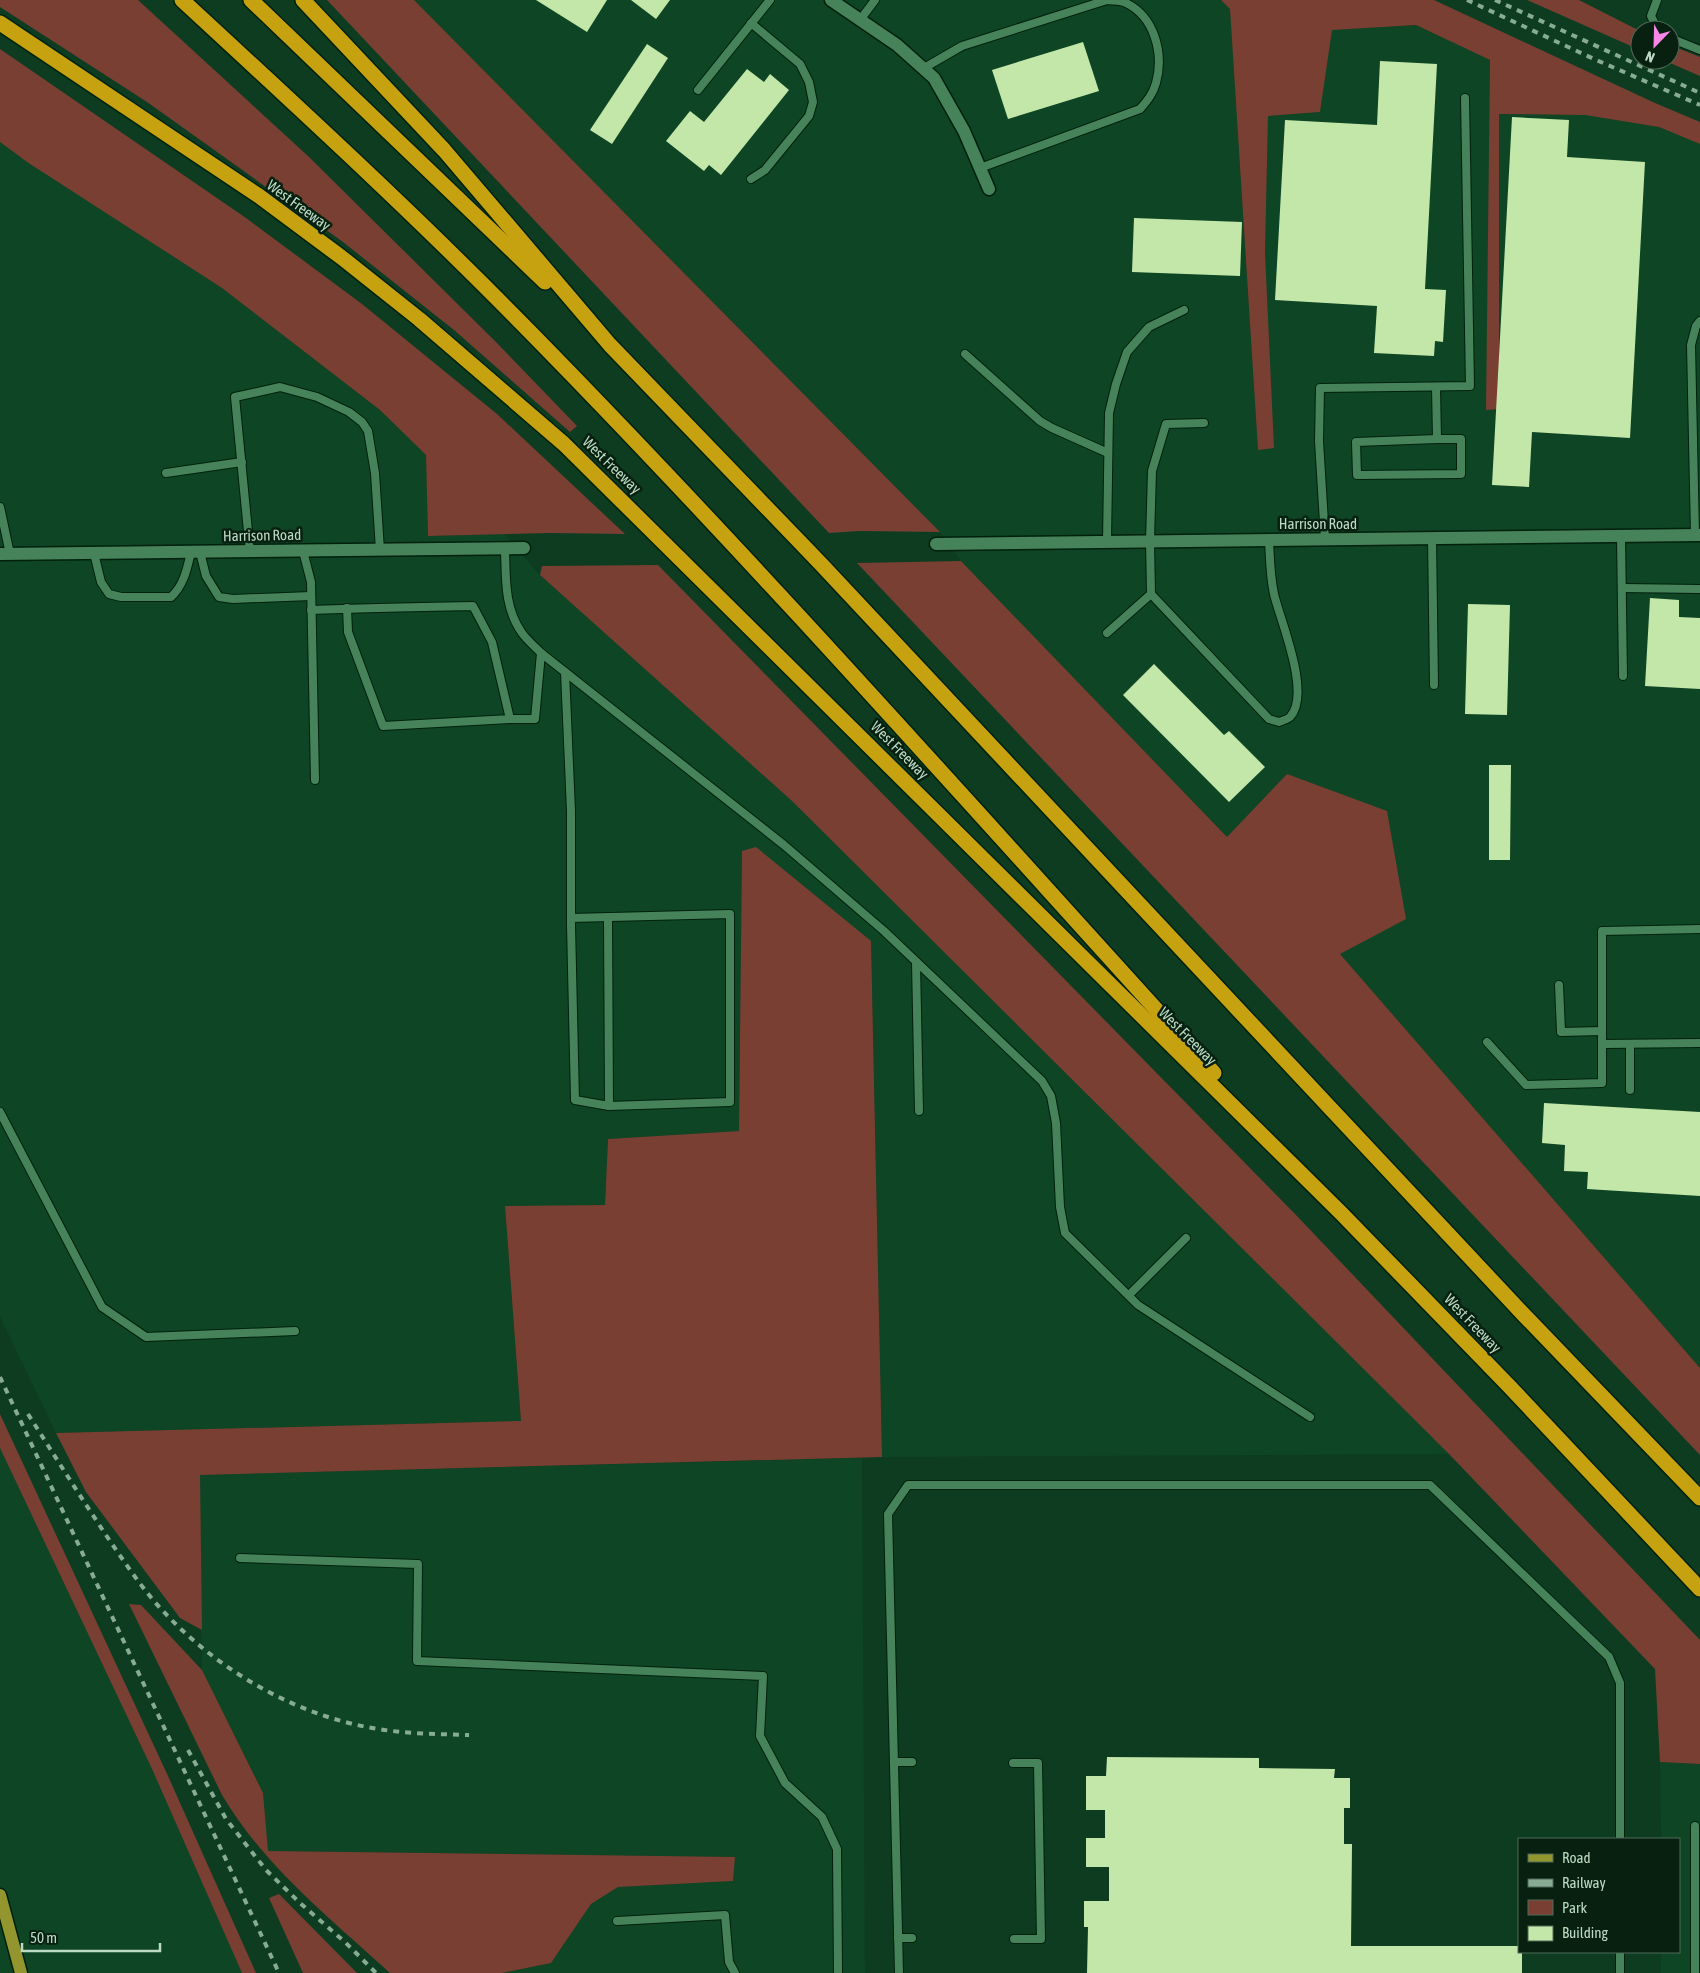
<svg xmlns="http://www.w3.org/2000/svg" width="1700" height="1973" font-family="'Asap Condensed',sans-serif">
<rect width="100%" height="100%" fill="#0d3c20"/>
<!-- built -->
<g fill="#0e4524">
<path d="M414,0H1221L1230,9L1258,450L1265,253L1268,116L1320,112L1331,30L1416,25L1490,60L1487,410L1499,409V114L1585,115L1659,127L1700,144V1368L1340,954L1287,774L1227,837L961,561L940,532Z"/>
<path d="M0,142L27,162L222,288L380,410L426,455L428,536L504,534L540,575L792,801L1449,1454L882,1457L871,941L742,852L739,1131L608,1139L605,1205L505,1207L521,1421L56,1433L0,1317Z"/>
<path d="M0,1448L152,1769L242,1973H0Z"/>
<path d="M862,1458L865,1973H502L551,1963L591,1904L618,1887L733,1881L735,1857L267,1851L263,1792L202,1670L199,1475Z"/>
<path d="M1660,1762L1700,1764V1973H1661V1952H1679V1839H1661Z"/>
</g>
<!-- green -->
<g fill="#793f33">
<path d="M0,0H138L308,156L497,343L577,426L570,432L454,330L343,242L147,102L0,7Z"/>
<path d="M327,0H414L940,532L859,531L829,533Z"/>
<path d="M1221,0H1434L1655,103L1700,122V144L1659,127L1585,115L1499,114V409L1486,410L1490,60L1416,25L1332,30L1320,112L1268,116L1265,253L1274,448L1258,450L1230,9Z"/>
<path d="M1527,0H1579L1640,31V50Z"/>
<path d="M1670,45L1700,57V76L1663,60H1670Z"/>
<path d="M0,49L246,218L362,304L497,414L625,534L550,533L428,536L426,455L380,410L222,288L27,162L0,142Z"/>
<path d="M961,561L1227,837L1287,774L1387,811L1406,919L1340,954L1700,1368V1455L857,563Z"/>
<path d="M658,565L1296,1215L1700,1640V1764L1660,1762L1655,1669L1449,1454L792,801L540,575L542,566Z"/>
<path d="M756,847L871,941L882,1457L200,1475L202,1630L180,1618L86,1492L56,1433L521,1421L505,1206L605,1205L608,1139L739,1131L742,851Z"/>
<path d="M0,1414L168,1776L256,1973H242L152,1769L0,1448Z"/>
<path d="M129,1604L141,1605L202,1670L263,1793L268,1851L735,1857L733,1881L618,1887L591,1904L551,1963L502,1973H390C330,1918 264,1866 222,1795Z"/>
<path d="M279,1894L357,1973H303L269,1898Z"/>
</g>
<!-- building -->
<g fill="#c3e7a9">
<path d="M536,0H607L587,32Z"/>
<path d="M631,0H670L656,19Z"/>
<path d="M1083,42L1099,91L1008,119L992,70Z"/>
<path d="M647,44L668,58L612,144L590,130Z"/>
<path d="M1380,61L1437,64L1425,289L1446,290L1443,342L1435,341L1434,356L1374,353L1377,306L1275,300L1285,120L1377,125Z"/>
<path d="M747,69L764,82L770,74L789,90L721,175L709,165L704,171L666,141L690,111L704,122Z"/>
<path d="M1512,117L1569,120L1567,157L1645,162L1630,438L1532,432L1529,487L1492,485Z"/>
<path d="M1134,218L1242,222L1240,276L1132,272Z"/>
<path d="M1650,598L1679,600V617L1700,618V689L1645,686Z"/>
<path d="M1468,604L1510,605L1507,715L1465,714Z"/>
<path d="M1154,664L1224,735L1229,731L1265,767L1229,802L1123,695Z"/>
<path d="M1489,765H1511L1510,860H1489Z"/>
<path d="M1544,1103L1700,1112V1196L1587,1189L1588,1172L1564,1171L1565,1145L1542,1143Z"/>
<path d="M1107,1757L1259,1758V1768L1335,1769L1334,1778H1350V1808H1344V1844H1352L1351,1946H1519V1952H1522V1973H1087L1088,1927H1084V1901H1109V1867H1086V1838H1105V1810H1086V1776H1106Z"/>
</g>
<g fill="none" stroke-linecap="round" stroke-linejoin="round">
<defs>
<g id="lane">
<path d="M1657,0L1651,16L1658,30"/>
<path d="M860,20L875,0"/>
<path d="M751,23L800,64L809,82L813,102L809,116L765,170L751,179"/>
<path d="M1670,38L1700,50"/>
<path d="M924,68L962,46L1107,0C1113,1 1121,0 1126,3C1155,17 1164,54 1156,83C1153,94 1147,101 1140,109L980,168"/>
<path d="M698,90L770,0"/>
<path d="M965,354L1040,421L1052,428L1108,453"/>
<path d="M1436,387L1437,439L1356,442L1357,475L1461,474V439H1437"/>
<path d="M1204,423L1166,424L1152,471L1150,541L1151,594L1269,719L1279,722C1282,721 1288,719 1290,717C1312,694 1280,620 1274,594C1270,576 1270,558 1269,540"/>
<path d="M166,473L242,462"/>
<path d="M0,507L10,554"/>
<path d="M1695,535L1691,345L1696,326L1700,321"/>
<path d="M1621,536L1623,676"/>
<path d="M1432,538L1434,685"/>
<path d="M1325,539L1319,441L1320,388L1470,386L1465,98"/>
<path d="M1107,541L1109,413L1116,384L1127,352L1149,327L1184,310"/>
<path d="M505,549C506,578 504,608 522,633C527,640 535,647 541,653L784,845L884,931L1042,1081L1051,1096L1056,1123L1060,1207L1065,1233L1138,1305L1310,1417"/>
<path d="M303,551L311,582L315,780"/>
<path d="M200,552L206,576L219,597L233,599L311,596"/>
<path d="M250,552L235,397L280,387L317,397L349,412L362,422L368,431L375,473L380,550"/>
<path d="M94,553L101,582L109,594L121,597H171C184,585 187,569 191,552"/>
<path d="M1622,588L1700,589"/>
<path d="M311,610C365,608 419,607 473,606L492,642L510,719L383,726L348,632L347,608"/>
<path d="M1107,633L1151,594"/>
<path d="M565,672L571,811V925L575,1100L609,1106L730,1102V914L571,918"/>
<path d="M510,719H535L541,653"/>
<path d="M608,917L609,1106"/>
<path d="M916,962L919,1111"/>
<path d="M1559,985L1561,1032L1602,1031"/>
<path d="M1487,1042L1526,1085L1602,1083V1044L1700,1043"/>
<path d="M1602,1044V931L1700,929"/>
<path d="M1630,1044V1090"/>
<path d="M0,1112L102,1307L146,1337L295,1331"/>
<path d="M1129,1295L1186,1238"/>
<path d="M240,1558L418,1564L417,1661L763,1676L760,1736L785,1783L822,1817L837,1849L838,1973"/>
<path d="M894,1762H912"/>
<path d="M1013,1763H1038L1041,1939H1014"/>
<path d="M617,1921L725,1915L729,1962L735,1973"/>
<path d="M898,1938H912"/>
<path d="M1620,1952V1973"/>
<path d="M899,1973L888,1514L908,1485H1430L1609,1657L1620,1683V1839"/>
<path d="M1695,1973V1826"/>
</g>
<g id="street">
<path d="M831,0L897,45L934,78L964,131L989,189"/>
<path d="M936,544L1700,535"/>
<path d="M0,554L524,548"/>
</g>
<path id="primary" d="M0,1895L21,1973"/>
<g id="highway">
<path d="M182,0C301,110 421,220 534,336C768,575 989,826 1214,1073"/>
<path d="M251,0L545,282"/>
<path d="M303,0L444,150L610,345L820,563L1524,1315L1700,1498"/>
<path d="M0,23L259,196L341,257L419,319L564,444L1341,1213L1509,1386L1700,1589"/>
</g>
</defs>
<!-- lane casing -->
<use href="#lane" stroke="#01210d" stroke-width="10"/>
<!-- street casing -->
<use href="#street" stroke="#01210d" stroke-width="15"/>
<!-- primary casing -->
<use href="#primary" stroke="#01210d" stroke-width="15"/>
<!-- highway casing -->
<use href="#highway" stroke="#01210d" stroke-width="18"/>
<!-- lane -->
<use href="#lane" stroke="#47835a" stroke-width="8"/>
<!-- street -->
<use href="#street" stroke="#47835a" stroke-width="12"/>
<!-- primary -->
<use href="#primary" stroke="#93962e" stroke-width="12"/>
<!-- highway -->
<use href="#highway" stroke="#c6a210" stroke-width="15"/>
<!-- rail -->
<g stroke="#88ab93" stroke-width="4" stroke-dasharray="6 6" stroke-linecap="butt">
<path d="M1467,0L1594,59L1700,105"/>
<path d="M1495,0L1700,93"/>
<path d="M0,1377L279,1973"/>
<path d="M28,1414C56,1458 83,1501 112,1544C128,1567 144,1591 163,1611C219,1671 296,1716 378,1729C408,1734 438,1734 469,1735"/>
<path d="M188,1750L226,1819L266,1870L300,1903L346,1943L376,1973"/>
</g>
</g>
<g text-anchor="middle" dominant-baseline="central" stroke-width="5" stroke-linejoin="round" paint-order="stroke">
<!-- street labels -->
<g font-size="15" fill="#bddbc4" stroke="#072010">
<text transform="translate(299 205) rotate(36)">West Freeway</text>
<text transform="translate(612 465) rotate(44)">West Freeway</text>
<text x="1318" y="523">Harrison Road</text>
<text transform="translate(262 535) rotate(-1)">Harrison Road</text>
<text transform="translate(900 750) rotate(45)">West Freeway</text>
<text transform="translate(1188 1036) rotate(45)">West Freeway</text>
<text transform="translate(1473 1323) rotate(46)">West Freeway</text>
</g>
</g>
<!-- legend -->
<rect x="1518" y="1838" width="162" height="115" fill="#072010" stroke="#506b58"/>
<rect x="1528" y="1854" width="25" height="8" fill="#93962e" stroke="#506b58"/>
<text x="1562" y="1863" font-size="15" fill="#bddbc4">Road</text>
<rect x="1528" y="1879" width="25" height="8" fill="#88ab93" stroke="#506b58"/>
<text x="1562" y="1888" font-size="15" fill="#bddbc4">Railway</text>
<rect x="1528" y="1900" width="25" height="15" fill="#793f33" stroke="#506b58"/>
<text x="1562" y="1913" font-size="15" fill="#bddbc4">Park</text>
<rect x="1528" y="1926" width="25" height="15" fill="#c3e7a9" stroke="#506b58"/>
<text x="1562" y="1938" font-size="15" fill="#bddbc4">Building</text>
<!-- north arrow -->
<g transform="translate(1655 45) rotate(203)"><circle r="24" fill="#072010" stroke="#506b58"/>
<path d="M0-4L9 19L0 12L-9 19Z" fill="#f987e9"/>
<text y="-8" font-size="14" font-weight="bold" text-anchor="middle" fill="#bddbc4">N</text>
</g>
<!-- scale -->
<path d="M22 1943v8h138v-8" fill="none" stroke="#bddbc4" stroke-width="2.5"/>
<text x="30" y="1943" font-size="15" fill="#bddbc4" stroke="#072010" stroke-width="4" paint-order="stroke">50 m</text>
</svg>
